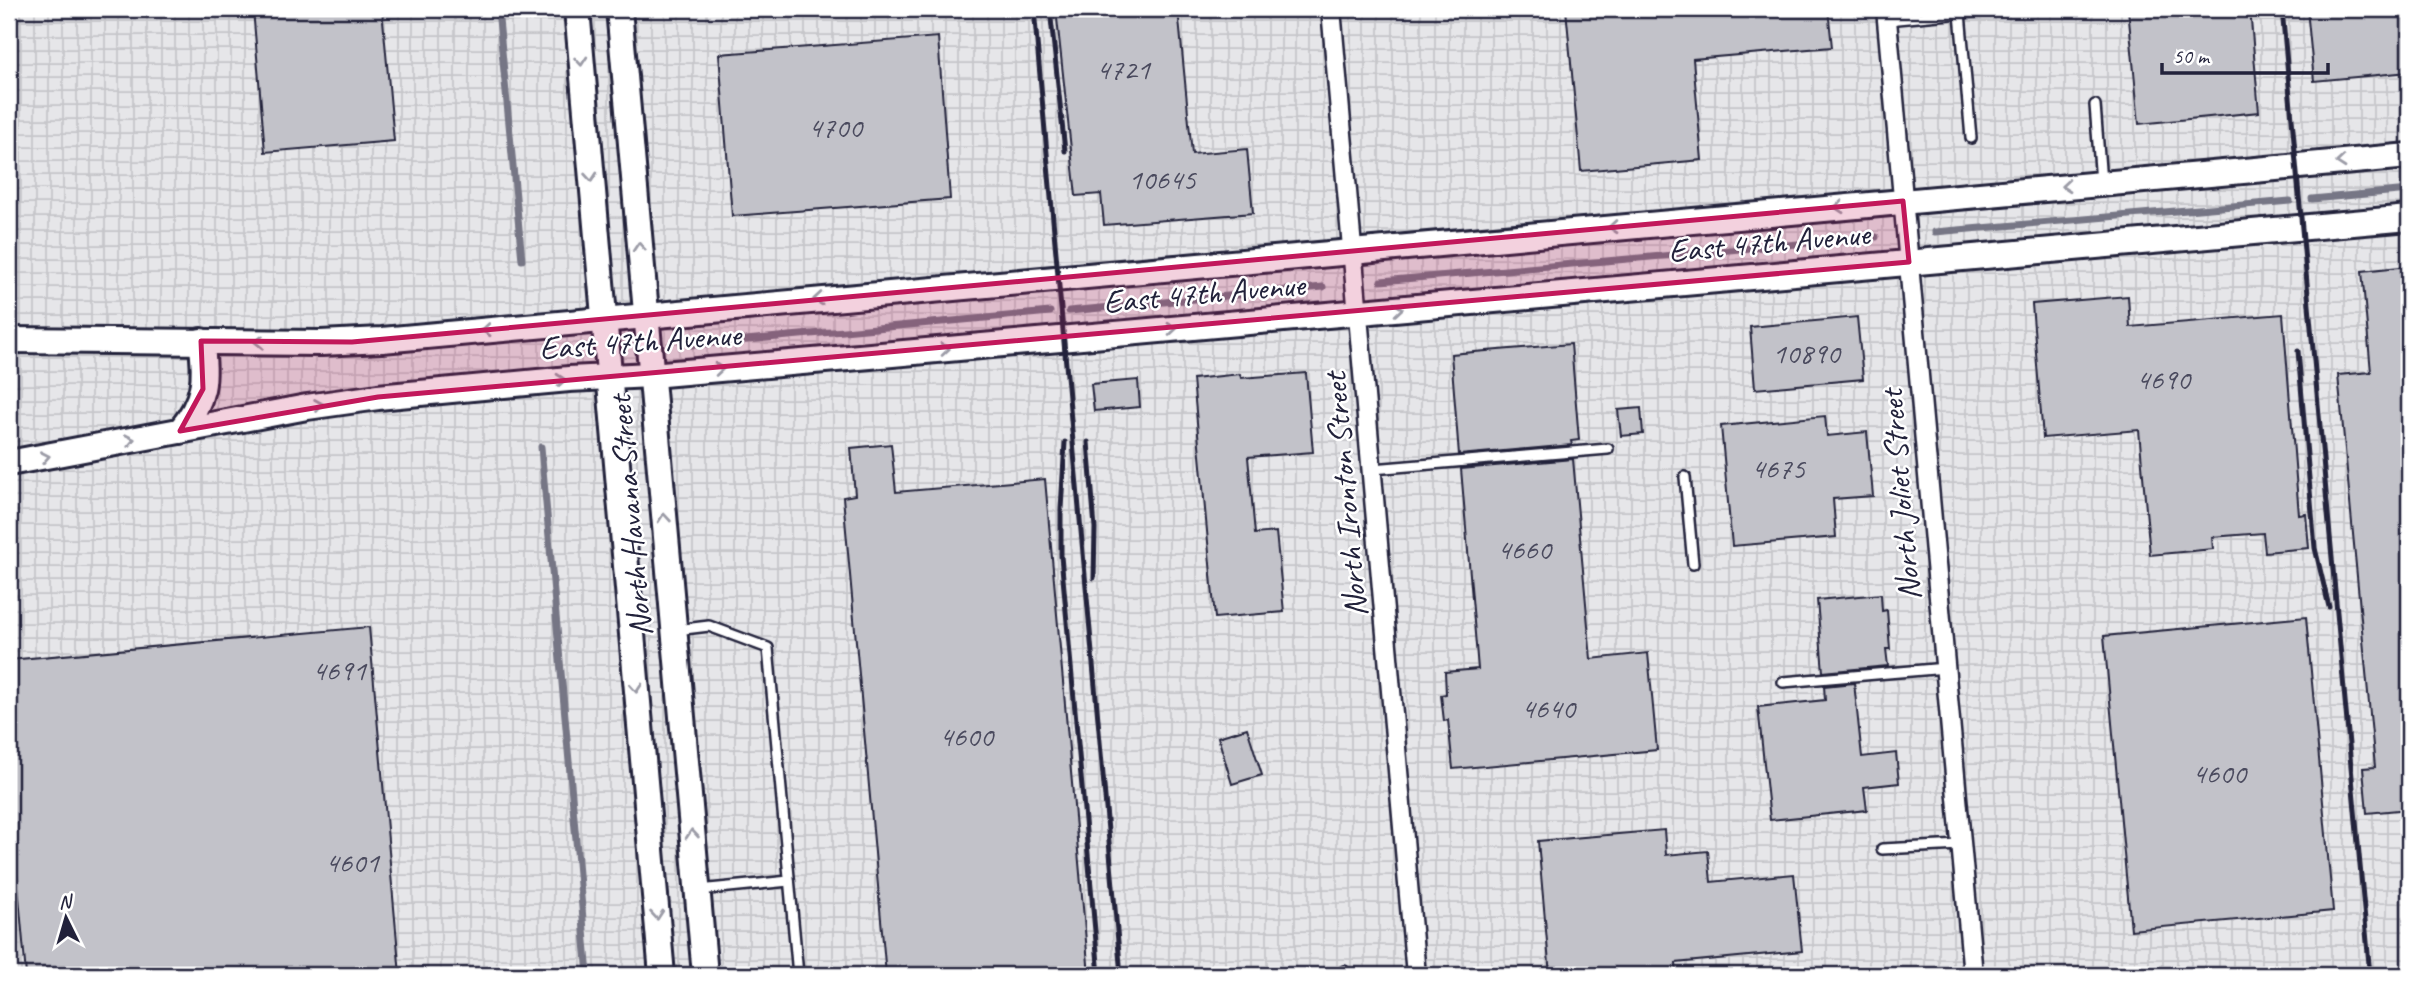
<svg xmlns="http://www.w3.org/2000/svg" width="2418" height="984" font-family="Caveat,sans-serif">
<defs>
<pattern id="industrial-grid" width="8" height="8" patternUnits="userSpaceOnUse" patternTransform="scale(1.75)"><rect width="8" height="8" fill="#e6e6e9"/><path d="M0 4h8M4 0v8" fill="none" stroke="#c5c5c9"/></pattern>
</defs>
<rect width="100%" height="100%" fill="#f6f6f7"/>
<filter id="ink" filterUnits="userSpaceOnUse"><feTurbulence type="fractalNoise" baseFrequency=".0143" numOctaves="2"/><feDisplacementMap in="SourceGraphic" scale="14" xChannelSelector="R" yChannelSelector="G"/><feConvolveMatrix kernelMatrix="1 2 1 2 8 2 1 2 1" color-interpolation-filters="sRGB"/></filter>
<g filter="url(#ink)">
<!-- industrial -->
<rect fill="url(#industrial-grid)" x="9" y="9" width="2400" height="966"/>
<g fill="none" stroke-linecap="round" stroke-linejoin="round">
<!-- stream -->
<g stroke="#767685" stroke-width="7">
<path d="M498,9L522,260"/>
<path d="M2312,199L2409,190"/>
<path d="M1935,232L2290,201"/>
<path d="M1381,281L1876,237"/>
<path d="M1069,311L1323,287"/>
<path d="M692,345L1050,312"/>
<path d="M541,447L588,975"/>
</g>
</g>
<!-- building -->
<g fill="#c2c2c9" stroke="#22223b" stroke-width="2">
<path d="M253,9H382L394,141L265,152Z"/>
<path d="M1056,9H1178L1192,154L1247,149L1253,213L1104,225L1101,194L1076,196Z"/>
<path d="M1566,9H1828L1832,47L1693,59L1702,160L1581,171Z"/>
<path d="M2128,9H2250L2259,112L2139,124Z"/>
<path d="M2307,9H2407L2409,72L2314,81Z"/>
<path d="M938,37L950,199L732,216L719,54Z"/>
<path d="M2409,266V809L2367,813L2363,768L2375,767L2338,375L2371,372L2362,271Z"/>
<path d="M2128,296L2130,327L2283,314L2299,515L2306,514L2309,548L2265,552L2263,533L2212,537L2213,549L2150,555L2139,430L2043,438L2032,304Z"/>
<path d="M1857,317L1863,379L1755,389L1750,327Z"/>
<path d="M1571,344L1579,440L1571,441L1572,445L1459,455L1451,354Z"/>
<path d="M1306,373L1313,452L1248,457L1255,534L1276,532L1284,612L1215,618L1193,379L1240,374L1241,378Z"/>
<path d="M1138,380L1140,407L1094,411L1091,384Z"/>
<path d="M1641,408L1643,434L1621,436L1618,410Z"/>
<path d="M1825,416L1827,436L1867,432L1873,496L1833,499L1836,537L1732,546L1721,426Z"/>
<path d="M891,444L896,492L1045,479L1089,975H886L843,497L855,495L851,448Z"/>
<path d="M1573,459L1591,659L1648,653L1657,750L1453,769L1448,720L1444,721L1441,695L1446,694L1445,672L1478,669L1461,469Z"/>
<path d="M1881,594L1882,611L1887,610L1890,649H1886L1888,666L1823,672L1817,600Z"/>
<path d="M2306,617L2333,911L2131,930L2104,636Z"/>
<path d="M369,627L400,975H26L9,786V660Z"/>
<path d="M1854,683L1862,757L1896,753L1899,783L1864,787L1867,810L1770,820L1758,707L1825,700L1824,686Z"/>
<path d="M1247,728L1262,775L1232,784L1218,737Z"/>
<path d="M1664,830L1666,855L1708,851L1711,882L1794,874L1802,951L1676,963L1677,975H1550L1538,841Z"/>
</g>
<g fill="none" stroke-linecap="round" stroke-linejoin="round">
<defs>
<g id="service">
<path d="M1960,13L2006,9"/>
<path d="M1887,20L1960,13L1971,138"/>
<path d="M2095,105L2101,182"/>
<path d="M1373,469L1608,449"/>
<path d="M1685,477L1693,564"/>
<path d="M676,630L709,626L768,648L798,975"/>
<path d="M1783,682L1946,668"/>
<path d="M1882,849L1961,845"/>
<path d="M699,890L789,881"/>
<path d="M1344,971L1345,975"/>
</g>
<g id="minor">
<path d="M1331,9L1416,975"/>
<path d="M1886,9L1973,975"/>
</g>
<g id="secondary">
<path d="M577,9L662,975"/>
<path d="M619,9L705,975"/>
<path d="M9,340L321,343L382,340L2409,156"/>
<path d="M180,431C205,401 207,378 201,341"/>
<path d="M9,463L307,407L378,397L569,379L651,375L848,358L2409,218"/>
</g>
</defs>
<!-- service casing -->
<use href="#service" stroke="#22223b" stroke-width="14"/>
<!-- minor casing -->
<use href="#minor" stroke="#22223b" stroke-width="23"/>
<!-- secondary casing -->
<use href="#secondary" stroke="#22223b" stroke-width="30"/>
<!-- service -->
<use href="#service" stroke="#fff" stroke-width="9"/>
<!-- minor -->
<use href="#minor" stroke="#fff" stroke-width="18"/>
<!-- secondary -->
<use href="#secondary" stroke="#fff" stroke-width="24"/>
<!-- rail -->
<g stroke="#22223b" stroke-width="5">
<path d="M1034,9L1121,975"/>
<path d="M1050,9L1065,151"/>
<path d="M2282,9L2370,975"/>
<path d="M2298,351L2315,548L2329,607"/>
<path d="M1065,442L1061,509V556L1099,975"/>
<path d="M1088,442L1095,528L1094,578"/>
</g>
</g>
<!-- one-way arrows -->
<defs><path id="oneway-chevron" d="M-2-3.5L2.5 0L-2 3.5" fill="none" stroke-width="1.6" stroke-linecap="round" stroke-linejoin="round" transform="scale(1.75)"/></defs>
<g stroke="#9c9ca7">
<use href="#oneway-chevron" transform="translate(581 61) rotate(85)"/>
<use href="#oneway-chevron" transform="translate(2341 162) rotate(175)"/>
<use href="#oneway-chevron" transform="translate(591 177) rotate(85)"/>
<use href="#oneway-chevron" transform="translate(2066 186) rotate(175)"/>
<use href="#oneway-chevron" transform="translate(1839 207) rotate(175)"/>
<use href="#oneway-chevron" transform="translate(1613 227) rotate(175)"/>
<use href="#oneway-chevron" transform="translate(639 247) rotate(-95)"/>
<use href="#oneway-chevron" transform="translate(818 299) rotate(175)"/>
<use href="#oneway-chevron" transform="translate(1398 309) rotate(-5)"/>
<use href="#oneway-chevron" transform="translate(1172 329) rotate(-5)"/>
<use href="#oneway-chevron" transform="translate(486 330) rotate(175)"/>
<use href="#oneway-chevron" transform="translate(259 342) rotate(-179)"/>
<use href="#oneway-chevron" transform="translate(945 349) rotate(-5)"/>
<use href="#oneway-chevron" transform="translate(719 369) rotate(-5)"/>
<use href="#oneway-chevron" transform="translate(561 380) rotate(-5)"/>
<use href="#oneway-chevron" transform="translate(319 405) rotate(-9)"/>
<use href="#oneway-chevron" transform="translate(130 440) rotate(-11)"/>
<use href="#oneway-chevron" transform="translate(45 457) rotate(-11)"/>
<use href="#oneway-chevron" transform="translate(664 518) rotate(-95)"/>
<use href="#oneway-chevron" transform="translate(636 688) rotate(85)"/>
<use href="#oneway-chevron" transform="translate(692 834) rotate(-95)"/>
<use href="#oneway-chevron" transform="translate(657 915) rotate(85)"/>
</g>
</g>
<!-- marked area -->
<path fill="#c2185b" fill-opacity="0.2" stroke="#c2185b" stroke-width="5" stroke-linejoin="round" d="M1903,201L1909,262L378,397L180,431L203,389L201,341L352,342Z"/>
<g text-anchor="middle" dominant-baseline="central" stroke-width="5" stroke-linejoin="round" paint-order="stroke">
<!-- number labels -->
<g font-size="30" fill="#4a4a5e">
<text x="1123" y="69">4721</text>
<text x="835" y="127">4700</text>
<text x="1162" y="179">10645</text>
<text x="1806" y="353">10890</text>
<text x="2163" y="379">4690</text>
<text x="1778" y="468">4675</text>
<text x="1524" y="549">4660</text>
<text x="339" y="670">4691</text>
<text x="1548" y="708">4640</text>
<text x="966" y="736">4600</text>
<text x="2219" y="773">4600</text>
<text x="352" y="862">4601</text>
</g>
<!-- street labels -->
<g font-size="33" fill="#22223b" stroke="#fff">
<text transform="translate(1769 242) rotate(-5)">East 47th Avenue</text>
<text transform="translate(1204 293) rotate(-5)">East 47th Avenue</text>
<text transform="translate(640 341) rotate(-4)">East 47th Avenue</text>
<text transform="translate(1345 495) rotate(-95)">North Ironton Street</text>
<text transform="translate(1900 495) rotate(-95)">North Joliet Street</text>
<text transform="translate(630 516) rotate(-95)">North Havana Street</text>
</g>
</g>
<!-- margin -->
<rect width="2418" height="984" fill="none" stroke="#fff" stroke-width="35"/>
<rect x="18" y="18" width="2383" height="949" fill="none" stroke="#22223b" stroke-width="2.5" filter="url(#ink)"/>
<!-- north arrow -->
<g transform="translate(66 918) rotate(355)" stroke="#ffffff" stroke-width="5" paint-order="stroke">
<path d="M0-5L12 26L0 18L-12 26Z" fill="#22223b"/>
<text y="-10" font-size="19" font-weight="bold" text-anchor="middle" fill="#22223b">N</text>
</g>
<!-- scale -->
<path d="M2162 63v10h166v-10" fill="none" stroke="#22223b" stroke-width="3.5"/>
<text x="2173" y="63" font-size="21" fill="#22223b" stroke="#ffffff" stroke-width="5" paint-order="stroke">50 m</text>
</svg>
